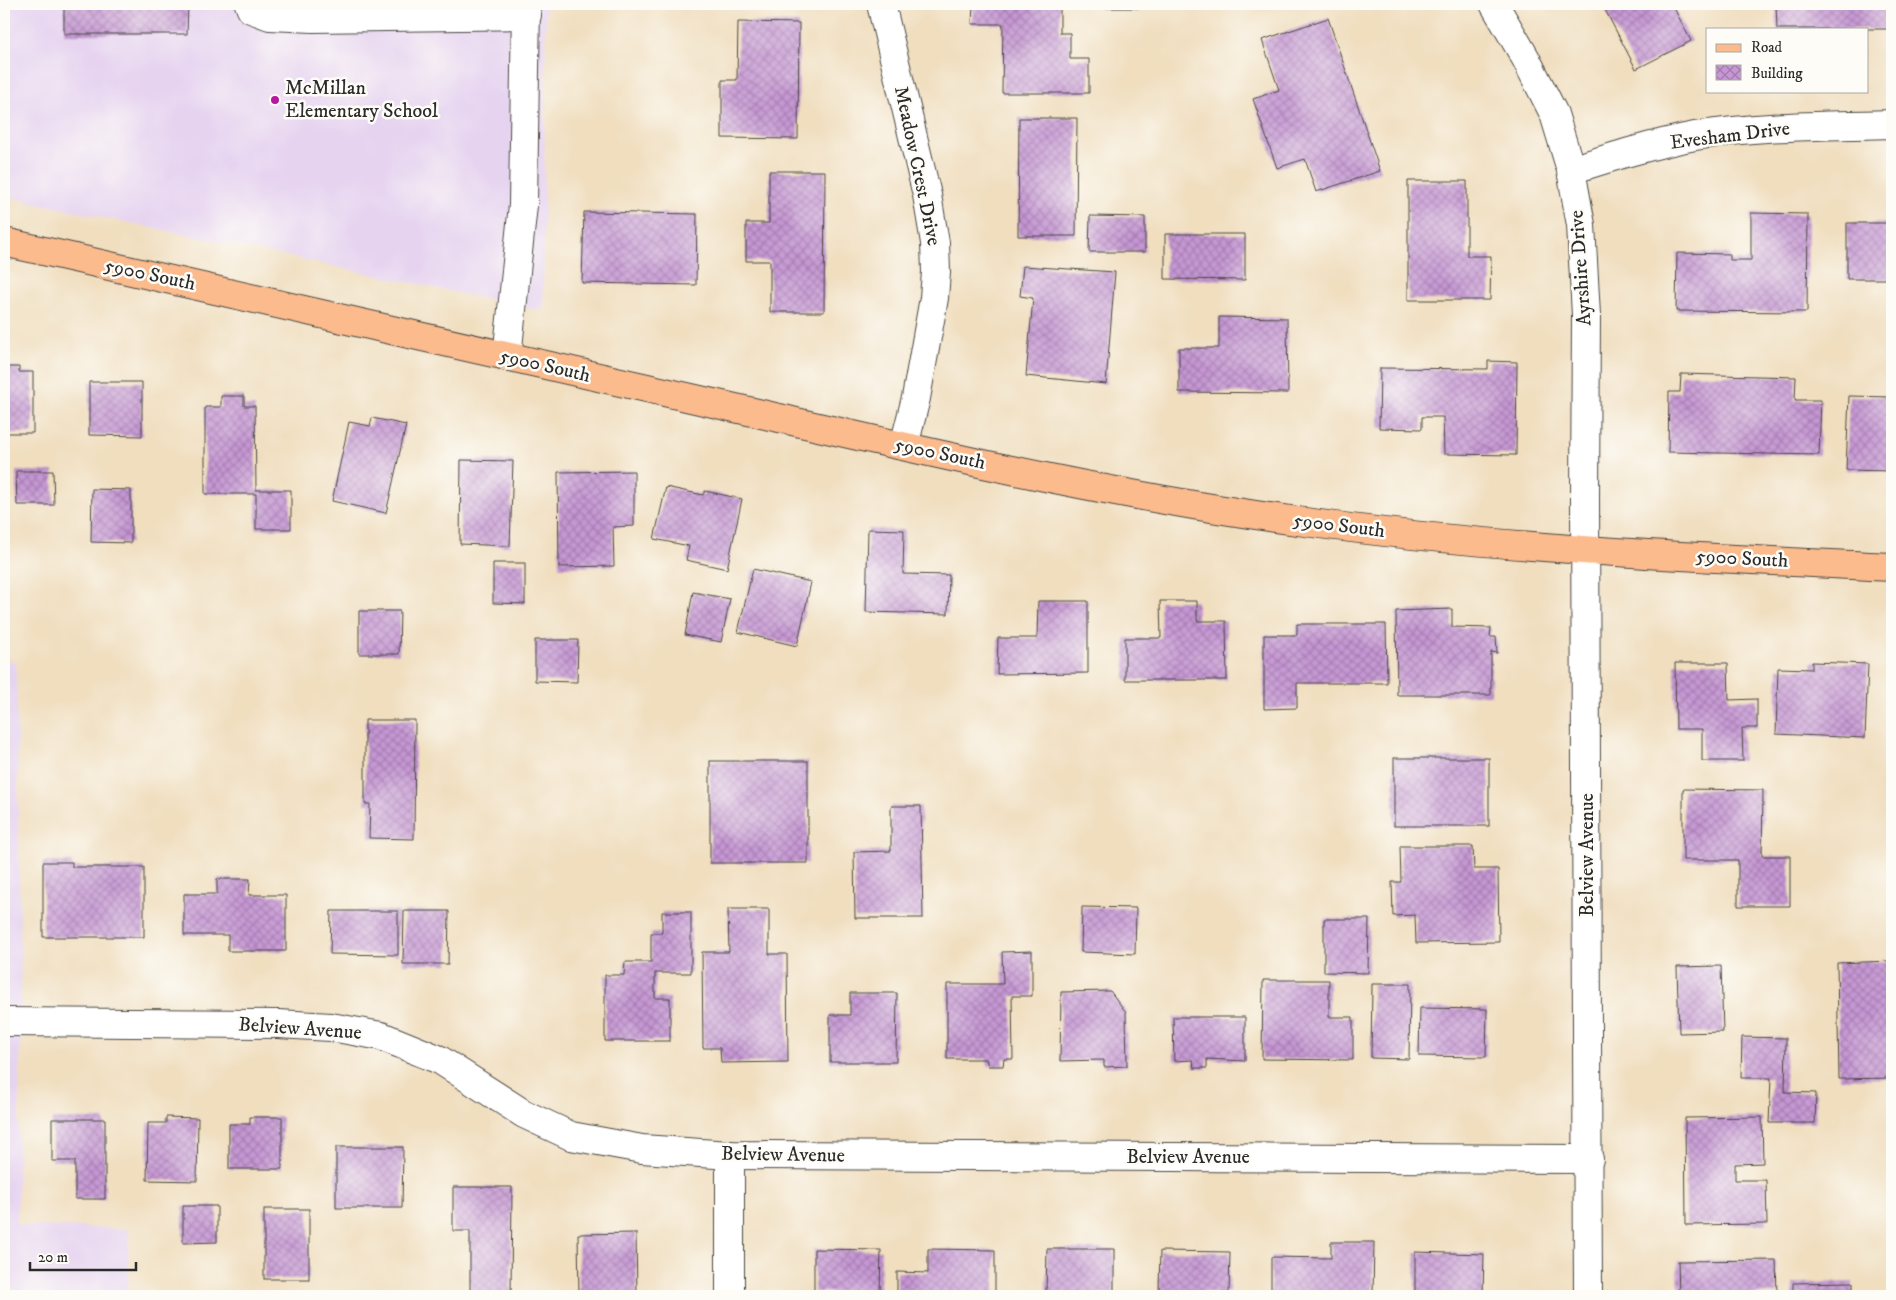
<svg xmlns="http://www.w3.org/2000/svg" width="1896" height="1300" font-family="'IM FELL DW Pica',serif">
<defs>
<pattern id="building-cross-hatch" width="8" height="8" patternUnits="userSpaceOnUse" patternTransform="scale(1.25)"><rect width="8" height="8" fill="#c697d4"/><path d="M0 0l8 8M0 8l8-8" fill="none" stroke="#a17bac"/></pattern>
</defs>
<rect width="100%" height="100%" fill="#fdfcf7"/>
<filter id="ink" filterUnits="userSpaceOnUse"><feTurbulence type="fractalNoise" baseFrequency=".02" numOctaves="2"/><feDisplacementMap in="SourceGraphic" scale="10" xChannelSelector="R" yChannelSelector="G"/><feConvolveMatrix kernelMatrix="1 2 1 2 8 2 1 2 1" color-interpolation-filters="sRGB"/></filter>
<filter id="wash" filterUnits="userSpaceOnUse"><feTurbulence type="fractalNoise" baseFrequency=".0096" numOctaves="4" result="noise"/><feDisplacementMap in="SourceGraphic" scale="20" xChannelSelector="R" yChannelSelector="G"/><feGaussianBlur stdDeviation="1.12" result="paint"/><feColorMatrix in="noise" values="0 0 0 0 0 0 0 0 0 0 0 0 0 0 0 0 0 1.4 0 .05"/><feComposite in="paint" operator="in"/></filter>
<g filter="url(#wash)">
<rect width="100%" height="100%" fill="#f0debf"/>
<!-- built -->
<g fill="#e6d3f0">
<path d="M4,4H546L543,311L4,196Z"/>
<path d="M4,661H16L21,995L17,1225L129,1229L128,1296H4Z"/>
</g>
<g id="blocks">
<!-- building -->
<g fill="url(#building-cross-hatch)">
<path d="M64,4H188L187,34H64Z"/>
<path d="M973,4H1060V33H1070V59H1089V93H1002L1003,24H972Z"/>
<rect x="1096" y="4" width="56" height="4"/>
<path d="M1602,4H1672L1691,41L1636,69Z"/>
<path d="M1776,4H1892V29H1777Z"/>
<path d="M1328,18L1380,171L1316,192L1305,159L1277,168L1253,99L1279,90L1262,40Z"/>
<path d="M738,22L799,23L798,139L722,138V80H737Z"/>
<path d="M1019,118H1077L1076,236H1018Z"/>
<path d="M769,171H825L824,312H770V261H746V223H769Z"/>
<path d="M1408,181H1467V256H1491L1490,300H1408Z"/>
<path d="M584,212L697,214L696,285L582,283Z"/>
<path d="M1751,213L1808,214L1807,312L1676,311L1677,253L1730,254V260H1751Z"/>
<path d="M1090,216L1145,217V252H1089Z"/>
<path d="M1847,223H1892V303H1889V279H1847Z"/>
<path d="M1165,234H1245V280L1165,279Z"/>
<path d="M1023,266L1115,272L1106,384L1026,376L1033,298L1020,296Z"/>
<path d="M1219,317L1287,318L1288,393L1179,392V348H1219Z"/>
<path d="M1488,361L1517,362L1516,455L1444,454L1443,417H1422V429L1379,428L1380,368L1488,369Z"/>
<path d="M5,367H19V372H33V433H4Z"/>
<path d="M1681,374L1796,377L1795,400H1821L1819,455L1668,452L1669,392H1680Z"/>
<path d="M89,382H142V436L89,435Z"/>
<path d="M221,396H244V406H255L256,490H291V529H256V494H205V407H221Z"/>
<path d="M1849,396L1892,397V471L1846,470Z"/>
<path d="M372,418L406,425L386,513L332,501L349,422L370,426Z"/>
<path d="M461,460L513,461L510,546L460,544Z"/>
<path d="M16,471H53L54,505H17Z"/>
<path d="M634,471V526L613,527L614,566L559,567L558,472Z"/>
<path d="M666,487L703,495L705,491L742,499L727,569L686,560L689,546L654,539Z"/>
<path d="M92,489L131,490V543L91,542Z"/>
<path d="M868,529L904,530L903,574L949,575L948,614L866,612Z"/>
<path d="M493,563H525V604L493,603Z"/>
<path d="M753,569L811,582L797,646L738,632Z"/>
<path d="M693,592L730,599L721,642L685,635Z"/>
<path d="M1038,601H1088V673L997,674L998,638H1037Z"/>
<path d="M1160,601H1197V621H1226L1227,680H1125V638H1161Z"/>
<path d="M1452,609V627L1491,628L1490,637H1496L1497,653L1491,652V695H1397L1396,611Z"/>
<path d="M359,611H400L399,654H359Z"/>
<path d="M1297,624H1386L1387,683H1297V708L1264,709V635H1297Z"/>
<path d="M535,640H578L577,682L535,681Z"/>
<path d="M1812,662L1868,664L1865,738L1776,734L1778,668L1812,669Z"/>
<path d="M1675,663H1728L1729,700L1757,699V728H1742L1743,761H1702V729H1676Z"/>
<path d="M365,720H415L414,839L369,838L370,804H365Z"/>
<rect x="1394" y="758" width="95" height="68"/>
<rect x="710" y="761" width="98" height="102"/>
<path d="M1683,789L1763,790L1762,856H1790V906H1738V860H1683Z"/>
<path d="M891,806H921L923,918H855L854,852L891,851Z"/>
<path d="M1400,846H1473L1474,869H1498L1499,942L1416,943L1415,915L1393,916L1392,882H1401Z"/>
<path d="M43,862H72V867H144V937H43Z"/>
<path d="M217,879H250L249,895H286V951H228V935H184V894H217Z"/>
<path d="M1082,907L1136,908L1135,954L1081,952Z"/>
<path d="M728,909H769V954H787L788,1062L721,1063L720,1048H703L702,952H729Z"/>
<path d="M331,911H398V955L330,954Z"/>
<path d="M404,911H449L448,964H403Z"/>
<path d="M662,912H691V973H655V998H670V1041H605V975H624L625,962H651V933H662Z"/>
<path d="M1324,919H1369L1368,973L1324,972Z"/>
<path d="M1032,951V996H1012L1013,1059H1004L1003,1066H988L986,1059H947V984H1003L1002,952Z"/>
<path d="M1892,961V1078L1839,1079L1837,963Z"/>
<path d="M1721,966L1723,1032L1679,1033L1677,967Z"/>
<path d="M1263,980H1329V1017H1353V1060L1262,1059Z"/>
<path d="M1372,984H1410L1409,1059L1371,1058Z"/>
<path d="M1110,991L1126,1012L1127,1066L1104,1067V1060L1060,1061L1061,992Z"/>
<path d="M850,993H897L896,1062H830V1015H850Z"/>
<path d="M1420,1008L1487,1009L1486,1057L1419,1056Z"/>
<path d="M1173,1017H1245V1061L1207,1059V1068H1194L1193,1060L1174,1061Z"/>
<path d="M1742,1037L1786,1038L1785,1092L1816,1093L1815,1123H1769L1771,1078H1741Z"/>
<path d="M166,1117L198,1118L197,1181L147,1180L148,1123H166Z"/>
<path d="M250,1117H282V1169H229V1124H250Z"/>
<path d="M1762,1117L1763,1163L1735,1164V1180H1766L1767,1224L1686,1225L1685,1118Z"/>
<path d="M52,1119H105V1199H75V1161H52Z"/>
<path d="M336,1147H403L402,1208H336Z"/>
<path d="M453,1187H512L511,1296H470V1231H453Z"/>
<path d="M183,1206H217V1242L183,1243Z"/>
<rect x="264" y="1209" width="45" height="70"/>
<path d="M636,1233L637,1296H579L578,1234Z"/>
<path d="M1331,1242H1374L1373,1296H1271V1257L1331,1258Z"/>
<path d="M814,1249L881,1250L880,1293L814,1292Z"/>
<path d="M928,1249L995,1250V1293H971V1296H897V1272L928,1273Z"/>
<path d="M1047,1249H1114V1294L1046,1293Z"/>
<path d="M1160,1251L1230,1252L1229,1293L1159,1291Z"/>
<path d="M1415,1252L1484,1254L1483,1296H1415Z"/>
<path d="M1776,1260L1777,1294L1679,1296L1678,1261Z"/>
<path d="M1853,1282V1296H1793V1283Z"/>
</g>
</g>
</g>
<g filter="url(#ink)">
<use href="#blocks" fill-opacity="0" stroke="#494641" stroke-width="1"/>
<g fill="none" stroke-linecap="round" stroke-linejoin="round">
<defs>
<g id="minor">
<path d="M249,4L251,9L270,16L313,18L527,15"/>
<path d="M881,4L927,195L935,243L936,272L934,298L916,398L904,446"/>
<path d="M1494,4L1525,57L1554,114L1571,170L1581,225L1586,315L1585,499L1588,1296"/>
<path d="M1571,170C1612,157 1653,144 1695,136C1760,125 1827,126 1892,124"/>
<path d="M507,357L523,205L526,4"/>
<path d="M4,1022L278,1024L331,1027L381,1036L440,1060L524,1114L571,1136L642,1149L730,1155L1589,1159"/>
<path d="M730,1296V1155"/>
</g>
<path id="major" d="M4,242C258,299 512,358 766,415C945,456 1124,498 1305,522C1500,549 1696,557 1892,567"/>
</defs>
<!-- minor casing -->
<use href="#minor" stroke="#494641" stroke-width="30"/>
<!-- major casing -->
<use href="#major" stroke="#494641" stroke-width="30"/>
<!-- minor -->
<use href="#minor" stroke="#fff" stroke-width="28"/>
<!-- major -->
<use href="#major" stroke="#fbbb8d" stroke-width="28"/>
</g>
</g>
<!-- markers -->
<circle fill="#b5179e" stroke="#fdfcf7" stroke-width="2" cx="275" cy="100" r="5"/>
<g text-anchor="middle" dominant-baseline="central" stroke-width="5" stroke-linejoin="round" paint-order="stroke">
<!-- poi labels -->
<g font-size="20" fill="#2b2b2b" stroke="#fdfcf7" text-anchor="start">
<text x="285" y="88">McMillan<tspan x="285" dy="23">Elementary School</tspan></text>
</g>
<!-- street labels -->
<g font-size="20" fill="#2b2b2b" stroke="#fdfcf7">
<text transform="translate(1730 136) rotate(-7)">Evesham Drive</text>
<text transform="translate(917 166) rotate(78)">Meadow Crest Drive</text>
<text transform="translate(1581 268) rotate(-94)">Ayrshire Drive</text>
<text transform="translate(150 275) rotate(12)">5900 South</text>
<text transform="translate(545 366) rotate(13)">5900 South</text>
<text transform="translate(940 454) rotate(12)">5900 South</text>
<text transform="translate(1339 526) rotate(7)">5900 South</text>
<text transform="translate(1742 559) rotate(3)">5900 South</text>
<text transform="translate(1587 855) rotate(-90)">Belview Avenue</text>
<text transform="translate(300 1029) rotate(4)">Belview Avenue</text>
<text transform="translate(783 1155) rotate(1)">Belview Avenue</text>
<text x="1188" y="1157">Belview Avenue</text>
</g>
</g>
<!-- margin -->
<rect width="1896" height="1300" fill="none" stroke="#fdfcf7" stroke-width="20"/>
<!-- legend -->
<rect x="1706" y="28" width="162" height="65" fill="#fdfcf7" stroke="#a9a8a5"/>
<rect x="1716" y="44" width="25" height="8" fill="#fbbb8d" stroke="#a9a8a5"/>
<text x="1751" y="52" font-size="15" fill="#2b2b2b">Road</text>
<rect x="1716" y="65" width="25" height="15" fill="url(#building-cross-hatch)" stroke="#a9a8a5"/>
<text x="1751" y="78" font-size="15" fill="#2b2b2b">Building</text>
<!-- scale -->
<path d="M30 1262v8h106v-8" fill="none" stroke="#2b2b2b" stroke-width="2.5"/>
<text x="38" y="1262" font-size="15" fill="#2b2b2b" stroke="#fdfcf7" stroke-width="4" paint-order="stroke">20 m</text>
</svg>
